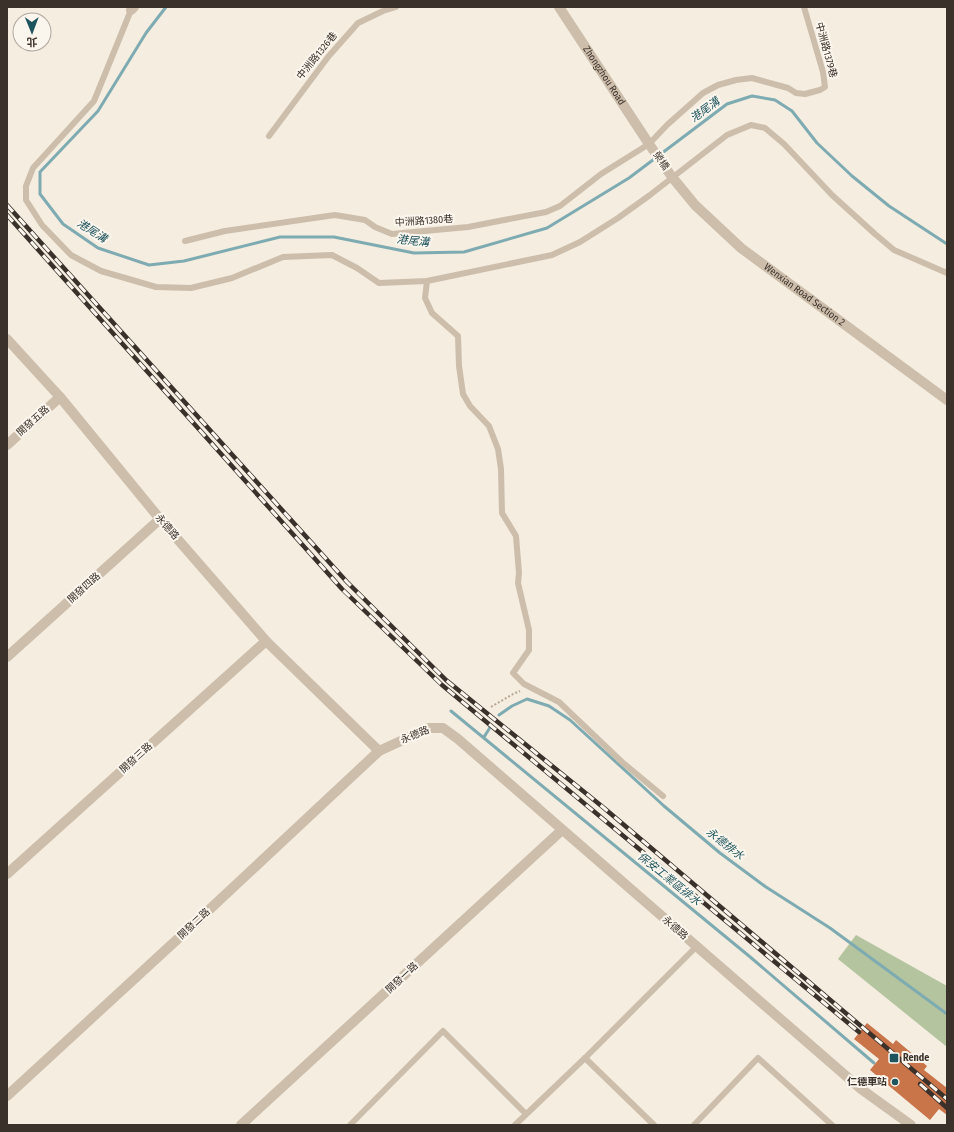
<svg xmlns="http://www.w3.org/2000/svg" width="954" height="1132" font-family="'Fira Sans Condensed','Noto Sans TC',sans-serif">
<rect width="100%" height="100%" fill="#f4ede0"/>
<!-- green -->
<path fill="#b4c49f" d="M856,935L947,986V1047L838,959Z"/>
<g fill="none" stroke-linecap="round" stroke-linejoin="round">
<!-- stream -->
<g stroke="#7eabb2" stroke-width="3">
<path d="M166,7L146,33L98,111L40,172V194L63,224L98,248L149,265L184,261L280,237H334L414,253L464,252L547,228L629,178L727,104L752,96L775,100L792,111L817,143L852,176L889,206L947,244"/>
<path d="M451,711L749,956L874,1063"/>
<path d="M499,715L512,706L527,699L549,706L570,720L664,806L720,853L766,887L830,928L947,1014"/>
<path d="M484,737L491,726"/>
</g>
</g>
<!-- building -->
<path fill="#c97449" d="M867,1023L893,1044L896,1040L927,1066L924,1070L947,1088V1115L939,1109L930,1120L870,1070L879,1059L854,1039Z"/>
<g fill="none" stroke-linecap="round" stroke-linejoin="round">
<!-- path -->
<path stroke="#b9a895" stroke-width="2" stroke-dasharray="2 2" stroke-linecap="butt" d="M491,707L513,694L520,691"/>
<!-- service -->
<g stroke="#cdbeab" stroke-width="6">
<path d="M131,10L94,101L33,168L26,186V200L42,225L71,255L101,271L156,287L191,288L232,278L283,257L332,255L357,268L379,283L427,281L552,255L580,242L618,218L650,195L727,135L751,125L765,128L784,144L832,195L875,234L894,250L947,273"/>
<path d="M269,136L328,57L358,23L383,11L396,7"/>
<path d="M185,241L225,231L335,215L365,220L375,227L392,234L468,227L546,212L560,206L601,174L649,144L667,125L703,93L718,85L736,80L752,78L788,88L796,93L805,94L820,90L825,87L823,72L804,7"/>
<path d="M427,281L425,298L432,313L458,336L459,366L463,394L470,406L489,426L498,449L501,469L502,513L516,536L519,573L518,583L529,630V650L513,673L524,684L559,702L622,762L663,796"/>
<path d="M350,1125L443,1031L526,1114"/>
<path d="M515,1125L585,1058"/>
<path d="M654,1125L585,1058L696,947"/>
<path d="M694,1125L758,1058L832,1125"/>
</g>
<!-- minor -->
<g stroke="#cdbeab" stroke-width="10">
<path d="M131,10L134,7"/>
<path d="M7,339L60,397L160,519L266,641L379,751L429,728H443L458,739L861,1089L911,1125"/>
<path d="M7,445L60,397"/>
<path d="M7,657L160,519"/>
<path d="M7,874L266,641"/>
<path d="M7,1096L195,923L379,751"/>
<path d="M241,1125L562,830"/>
</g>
<!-- tertiary -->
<path stroke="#cdbeab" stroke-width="10" id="s1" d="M559,7L649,144L672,177L695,205L741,248L947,400"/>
<defs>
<g id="rail">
<path d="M7,205L347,582L446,680L604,808L947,1099"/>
<path d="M7,215L342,589L442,685L859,1032"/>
<path d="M920,1084L947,1108"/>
</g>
</defs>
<!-- rail casing -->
<use href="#rail" stroke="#3b312b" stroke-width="4.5"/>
<!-- rail -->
<use href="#rail" stroke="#fbf6ed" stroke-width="3" stroke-dasharray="9" stroke-linecap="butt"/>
</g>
<!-- markers -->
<g fill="#1e545e" stroke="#fbf6ed" stroke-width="1.5">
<rect x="889" y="1053" width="10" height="10" rx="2"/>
<circle cx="895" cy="1082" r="4"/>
</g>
<g text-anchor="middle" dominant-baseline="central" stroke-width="4" stroke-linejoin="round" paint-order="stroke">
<!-- street labels -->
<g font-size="10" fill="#3b312b" stroke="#fbf6ed">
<text transform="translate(826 50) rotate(75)">中洲路1379巷</text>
<text transform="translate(317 56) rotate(-51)">中洲路1326巷</text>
<text stroke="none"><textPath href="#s1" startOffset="82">Zhongzhou Road</textPath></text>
<text transform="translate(661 161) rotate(55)">榮橋</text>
<text transform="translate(424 221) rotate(-4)">中洲路1380巷</text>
<text stroke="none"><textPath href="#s1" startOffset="382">Wenxian Road Section 2</textPath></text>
<text transform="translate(33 421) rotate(-42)">開發五路</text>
<text transform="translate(167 527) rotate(49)">永德路</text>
<text transform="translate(84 588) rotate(-42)">開發四路</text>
<text transform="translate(415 735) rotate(-22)">永德路</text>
<text transform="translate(136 758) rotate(-42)">開發三路</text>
<text transform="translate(194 924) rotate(-43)">開發二路</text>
<text transform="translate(675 928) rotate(41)">永德路</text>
<text transform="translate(402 978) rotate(-43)">開發一路</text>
</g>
<!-- poi labels -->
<g font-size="10" font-weight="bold" fill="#3b312b" stroke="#fbf6ed" text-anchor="start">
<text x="903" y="1058">Rende</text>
<text x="887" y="1082" text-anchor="end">仁德車站</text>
</g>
<!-- water labels -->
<g font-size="11" font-style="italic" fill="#1e545e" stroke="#fbf6ed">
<text transform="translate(705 110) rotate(-36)">港尾溝</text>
<text transform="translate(92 231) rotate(32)">港尾溝</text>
<text transform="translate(413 241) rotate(6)">港尾溝</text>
<text transform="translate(725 844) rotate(38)">永德排水</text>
<text transform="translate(669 879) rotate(39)">保安工業區排水</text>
</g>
</g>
<!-- border -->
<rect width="954" height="1132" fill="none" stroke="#3b312b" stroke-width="16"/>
<!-- north arrow -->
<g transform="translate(32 32) rotate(179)"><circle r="19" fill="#fbf6ed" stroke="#aea79f"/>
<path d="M0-3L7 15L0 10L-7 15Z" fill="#1e545e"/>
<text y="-6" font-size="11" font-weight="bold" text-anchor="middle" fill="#3b312b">北</text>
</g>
</svg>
